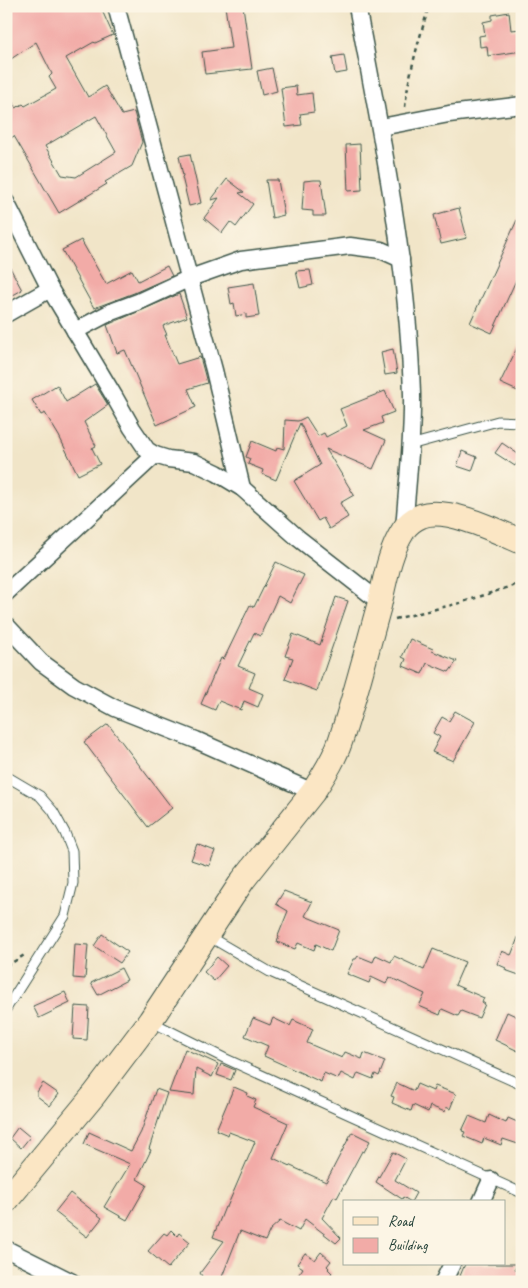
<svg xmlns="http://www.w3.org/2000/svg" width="528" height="1288" font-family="Caveat,sans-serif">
<rect width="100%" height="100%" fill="#fcf5e5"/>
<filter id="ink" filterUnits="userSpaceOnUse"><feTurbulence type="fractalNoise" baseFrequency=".02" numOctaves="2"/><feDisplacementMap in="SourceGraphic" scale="10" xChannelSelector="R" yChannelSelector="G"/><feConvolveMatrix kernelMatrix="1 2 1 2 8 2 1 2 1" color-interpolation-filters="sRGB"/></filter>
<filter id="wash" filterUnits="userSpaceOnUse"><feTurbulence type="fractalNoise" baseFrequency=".0096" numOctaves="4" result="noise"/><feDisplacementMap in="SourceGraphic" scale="20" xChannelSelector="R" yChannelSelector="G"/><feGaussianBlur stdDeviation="1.12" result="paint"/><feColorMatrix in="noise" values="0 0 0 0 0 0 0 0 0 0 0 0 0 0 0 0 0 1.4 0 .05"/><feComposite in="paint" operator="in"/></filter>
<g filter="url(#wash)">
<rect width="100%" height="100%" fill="#f1e5c8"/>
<g id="blocks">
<!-- building -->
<g fill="#f2aba7" fill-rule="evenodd">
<path d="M6,6H100L113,35L95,43L94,42L66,58L88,97L105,86L122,115L134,112L142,142L132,166L105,182L107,184L59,213L14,136L11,138L6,128V91L16,108L23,104L25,106L56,89L49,77L52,74L36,42L11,59L6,51ZM96,116L116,152L76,177L62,175L45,146Z"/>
<path d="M225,6H243L252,69L205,74L202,52L231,48Z"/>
<path d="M509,12L511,30L522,29V51L488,56L487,46L480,47L479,36L485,35L483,22L492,20V15Z"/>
<path d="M344,55L347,72L335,74L332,57Z"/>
<path d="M272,68L277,91L262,95L257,71Z"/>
<path d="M296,86L297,95L312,93L314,112L300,114L302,125L286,127L281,88Z"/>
<path d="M360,144L362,190L348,191L346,145Z"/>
<path d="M190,154L201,203L189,206L182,177L183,176L179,156Z"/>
<path d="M227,179L244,192L239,193L253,204L236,227L230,222L222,233L204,218L219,198L211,200Z"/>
<path d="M266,180H278L284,215L272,218Z"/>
<path d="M314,180H321L326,216H313V211L302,210L304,181Z"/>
<path d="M459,208L467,238L441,244L434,215Z"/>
<path d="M522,209V267L492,333L470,323Z"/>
<path d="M81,240L106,284L132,270L138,281L167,266L172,276L134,293L94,308L62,250Z"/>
<path d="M6,260L22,290L6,299Z"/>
<path d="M310,270L313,285L300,288L296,271Z"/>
<path d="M254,283L259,316L246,318V314L236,316L234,303L231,304L228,287Z"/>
<path d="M179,294L187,317L163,326L167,335H165L177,364L200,357L207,383L188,389L196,407L157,425L125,350L117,353L107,325Z"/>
<path d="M522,338V393L500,383Z"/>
<path d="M393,349L397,373L385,375L381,352Z"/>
<path d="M95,384L108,405L84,422L96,446L92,448L100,464L78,475L59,436L45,413L41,415L32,400L57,385L66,402Z"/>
<path d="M385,391L394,412L381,417L383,423L364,430L386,440L373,469L326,449L354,495L340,503L348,517L329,529L323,518L318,521L294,481L320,465L300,423L276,480L262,474L263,470L248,464L250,459L246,457L252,441L276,451L277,447L284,449L285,420L298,421L306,417L318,436L324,433L326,437L347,426L340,409Z"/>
<path d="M502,443L521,456L515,466L495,453Z"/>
<path d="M462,451L477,457L472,471L457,466Z"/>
<path d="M276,562L304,575L290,603L278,596L260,636L254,633L238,666L255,673L249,688L263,694L258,707L244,701L241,710L219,701L215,710L201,704L221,658L224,659L250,605L254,607Z"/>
<path d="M336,597L348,601L317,691L285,679L293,658L285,656L293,634L320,645Z"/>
<path d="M410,639L433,649L432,651L457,661L449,672L427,663L422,674L403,666L406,659L402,657Z"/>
<path d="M455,711L475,722L453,761L432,752L440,737L433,733L442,717L449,721Z"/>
<path d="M108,724L172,808L148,827L84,742Z"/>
<path d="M197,844L215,851L209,866L191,860Z"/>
<path d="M284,891L312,902L305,916L339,930L331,951L316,944L314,950L298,943L295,949L277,942L279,937L278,936L288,911L276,904Z"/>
<path d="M521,930L522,931V976L505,970L506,968L497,964L502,951L511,955L512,953Z"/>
<path d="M102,934L128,952L120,963L94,946Z"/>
<path d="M75,944L88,945L85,979L73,978Z"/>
<path d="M433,949L465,962L455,985L484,998L482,1002L485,1004L479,1018L461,1011L458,1016L442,1009L440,1015L419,1006L425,994L389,977L386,984L371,977L369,983L347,974L354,959H356L358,956L373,962L376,955L391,962L394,956L424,970Z"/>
<path d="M217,957L227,966L214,981L204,972Z"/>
<path d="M121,968L127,980L98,995L91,983Z"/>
<path d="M65,992L70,1003L39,1018L33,1006Z"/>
<path d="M75,1006L89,1007L87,1040L73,1039Z"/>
<path d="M507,1012L522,1019V1044L518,1051L495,1040Z"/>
<path d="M253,1018L270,1025L273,1018L290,1026L293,1020L313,1029L307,1043L342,1058L345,1052L362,1059L364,1053L385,1061L379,1076L375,1074L373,1079L358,1073L355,1080L341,1073L338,1079L324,1073L321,1082L264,1056L268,1046L245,1036Z"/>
<path d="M185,1049L218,1064L212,1077L196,1069L194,1095L169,1092Z"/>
<path d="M221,1064L235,1070L231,1080L217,1075Z"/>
<path d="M43,1083L59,1094L50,1106L37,1096V1092Z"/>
<path d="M397,1083L414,1091L417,1084L433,1091L435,1086L456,1094L450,1109L446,1107L445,1112L430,1106L428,1112L413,1105L411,1111L392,1103L394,1097L391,1096Z"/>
<path d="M234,1087L248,1093L247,1096L256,1100L253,1107L288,1123L273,1158L326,1182L352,1132L370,1141L364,1152L362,1151L337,1198L334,1196L322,1218L341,1238L336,1243L305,1219L299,1231L280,1221L270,1230L265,1241L240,1231L220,1282H198L202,1276L200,1273L224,1241L213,1237L225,1207H227L255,1142L229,1132L228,1135L216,1130Z"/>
<path d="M156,1089L167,1093L149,1149L151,1150L137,1179L147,1185L127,1220L104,1207L130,1164L84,1144L89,1132L131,1151L141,1132Z"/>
<path d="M489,1115L506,1123L508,1118L522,1124V1135L518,1144L503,1139L501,1145L484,1138L482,1144L463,1136L465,1132L462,1131L469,1116L486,1123Z"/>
<path d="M18,1127L30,1137L21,1148L10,1138Z"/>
<path d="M393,1152L406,1159L395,1180L416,1193L411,1202L403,1197L402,1199L376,1182Z"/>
<path d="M70,1193L102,1218L87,1237L55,1212Z"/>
<path d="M171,1230L177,1236L179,1233L190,1242L168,1268L148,1251L164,1233L167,1235Z"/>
<path d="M321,1252L331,1261L327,1266L329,1268L328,1269L332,1273L325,1282H303L297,1277L303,1268L297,1264L305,1253L315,1260Z"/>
<path d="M465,1264H517L515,1269L522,1272V1282H471L460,1276Z"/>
</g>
</g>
</g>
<g filter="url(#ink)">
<use href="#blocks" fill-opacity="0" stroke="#3e564a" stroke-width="1"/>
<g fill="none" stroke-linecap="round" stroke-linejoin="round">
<defs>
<g id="lane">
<path d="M410,445L498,421L522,422"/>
<path d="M6,776L40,796L53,811L65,833L72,851L73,883L65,916L6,1009"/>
<path d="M208,936L270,972L522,1085"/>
<path d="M150,1021L224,1058L522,1193"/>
</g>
<g id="street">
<path d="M116,6L214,370L242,488"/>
<path d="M357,6C381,134 408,263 412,394C413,439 407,485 404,530"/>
<path d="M381,127L449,114L522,105"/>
<path d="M6,202L50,289L114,396L132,428L147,450L155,455L168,459L194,462L217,473L242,488L298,538L380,602"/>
<path d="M6,314L50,289"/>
<path d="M75,331L111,312L138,302L190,278L241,260L350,246L381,250L401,259"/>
<path d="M6,593L155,455"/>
<path d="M6,625L41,662L74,686L115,708L196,740L313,792"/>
<path d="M481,1202L491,1180"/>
<path d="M6,1249L72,1282"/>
<path d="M443,1282L452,1264"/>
</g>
<path id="secondary" d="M6,1201L94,1095L150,1021L243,880L313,792C323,776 334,760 340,742C355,698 366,652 379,606C385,581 389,553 403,531C407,524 414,519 421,516C446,506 497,531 522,542"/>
</defs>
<!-- lane casing -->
<use href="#lane" stroke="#3e564a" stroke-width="11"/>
<!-- street casing -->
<use href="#street" stroke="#3e564a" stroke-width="19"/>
<!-- secondary casing -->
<use href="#secondary" stroke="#3e564a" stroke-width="26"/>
<!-- path -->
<g stroke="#3e564a" stroke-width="2.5" stroke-dasharray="4 4" stroke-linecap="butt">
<path d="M405,107C409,72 419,40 429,6"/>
<path d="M395,619L460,603L512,586L522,580"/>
<path d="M6,964H10L26,954"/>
</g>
<!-- lane -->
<use href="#lane" stroke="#fff" stroke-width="9"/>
<!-- street -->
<use href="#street" stroke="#fff" stroke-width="16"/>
<!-- secondary -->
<use href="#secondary" stroke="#fbe6c4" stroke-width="24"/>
</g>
</g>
<!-- margin -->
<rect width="528" height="1288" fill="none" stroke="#fcf5e5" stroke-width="25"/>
<!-- legend -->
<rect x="343" y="1200" width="162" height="65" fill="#fcf5e5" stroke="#a4ab9e"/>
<rect x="353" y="1217" width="25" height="8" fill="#fbe6c4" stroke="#a4ab9e"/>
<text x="388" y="1226" font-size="15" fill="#1f3d34">Road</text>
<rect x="353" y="1238" width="25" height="15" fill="#f2aba7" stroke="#a4ab9e"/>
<text x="388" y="1250" font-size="15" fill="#1f3d34">Building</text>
</svg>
